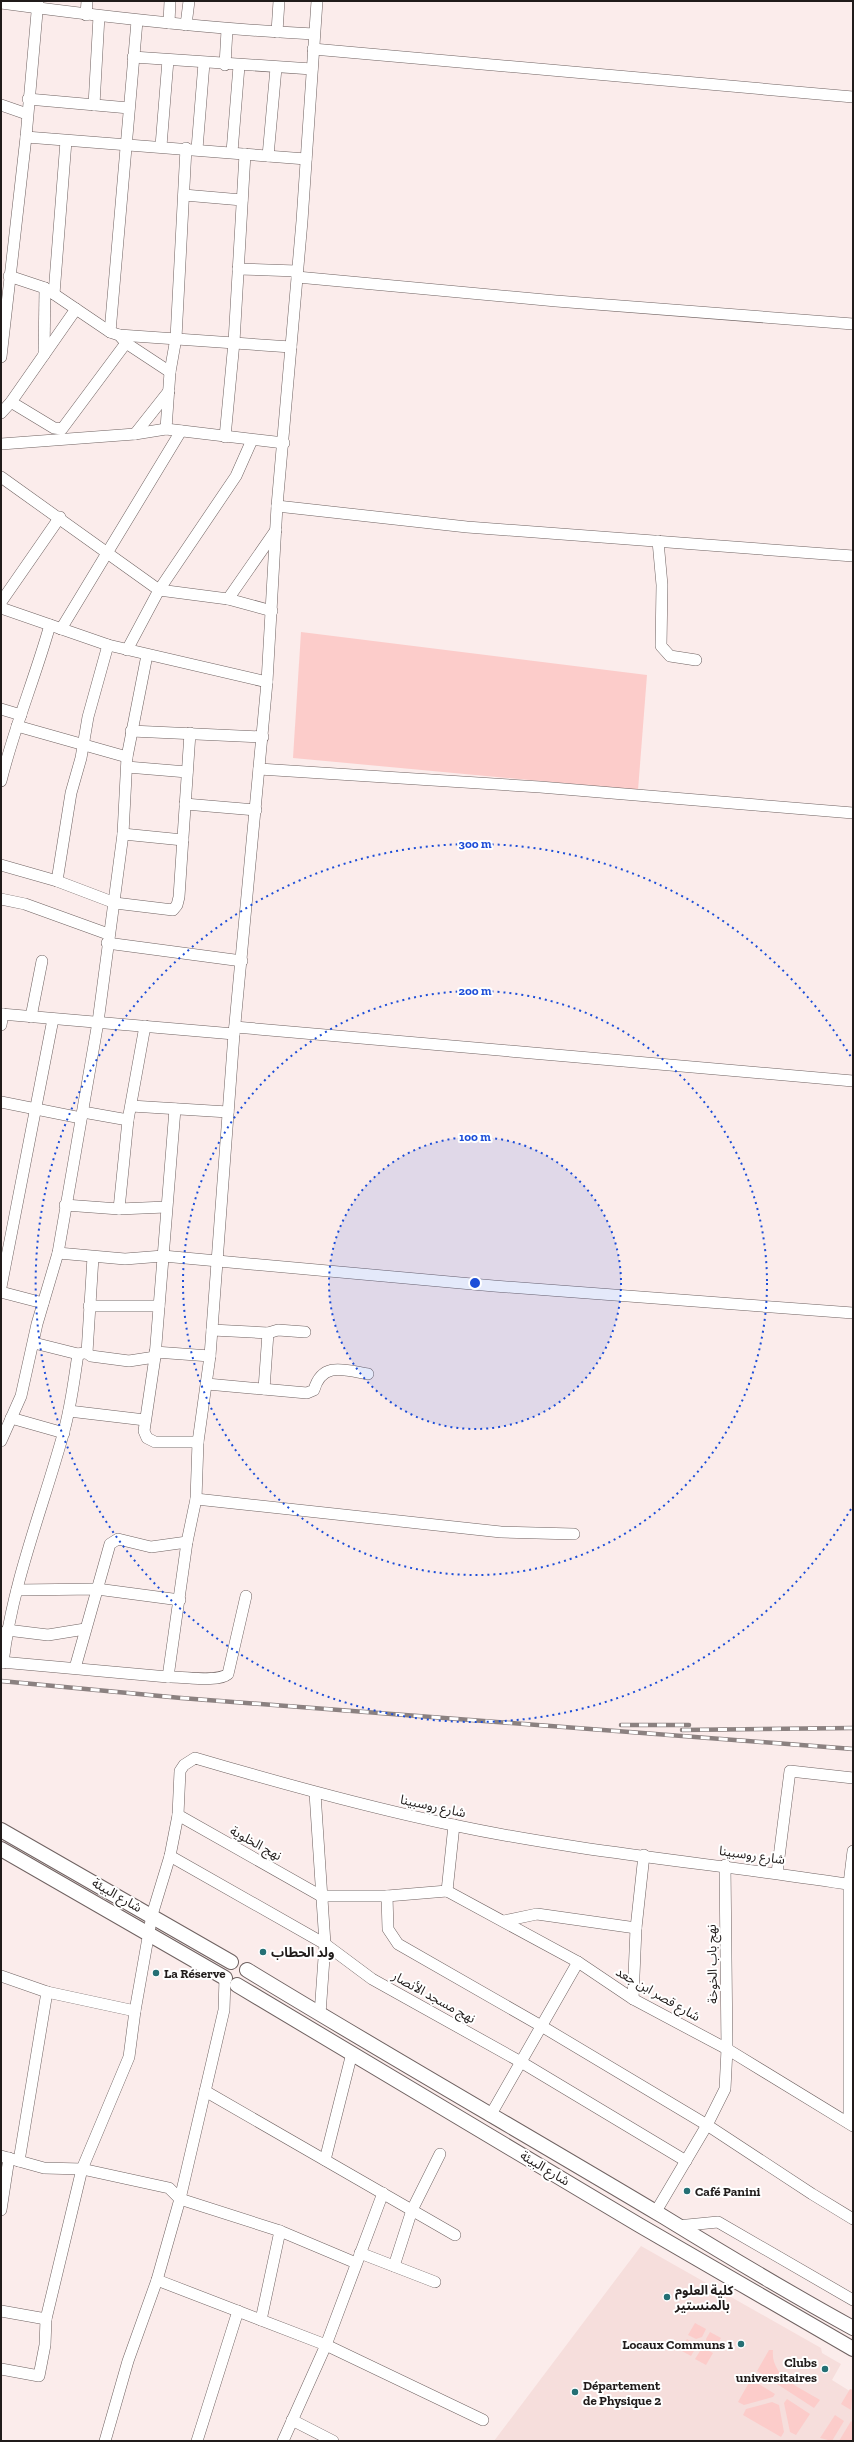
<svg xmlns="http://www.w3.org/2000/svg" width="854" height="2442" font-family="'Zilla Slab','Noto Sans Arabic',serif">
<rect width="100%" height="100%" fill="#fbeceb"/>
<!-- built -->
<path fill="#f6dedc" d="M641,2246L821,2348L822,2353L841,2364L832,2380L853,2393V2441H494Z"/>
<!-- green -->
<g fill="#fcccca">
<path d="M301,632L647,675L638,790L293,758Z"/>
<path d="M695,2323L706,2329L702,2337L696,2339L688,2335Z"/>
<path d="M710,2332L721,2338L714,2349L708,2345L706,2339Z"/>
<path d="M687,2339L693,2343L695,2349L691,2356L680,2350Z"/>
<path d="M706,2349L713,2353L706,2365L695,2359L700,2351Z"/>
<path d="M769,2350H773C770,2377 801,2388 820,2400L814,2408L757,2371Z"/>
<path d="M751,2379L775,2394L773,2397L744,2405L738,2402Z"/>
<path d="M850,2389L853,2390L851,2410L841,2404Z"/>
<path d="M787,2399L810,2414L796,2435L790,2432L784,2403Z"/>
<path d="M772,2402L779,2405L784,2432L781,2437L743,2415L746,2409Z"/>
<path d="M835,2415L844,2421L832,2441L820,2438Z"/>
<path d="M851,2421L853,2423V2441H839Z"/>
</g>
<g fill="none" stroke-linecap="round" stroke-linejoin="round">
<defs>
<g id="minor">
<path d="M1,3C105,17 209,29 314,34"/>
<path d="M86,15L87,1"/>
<path d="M169,23L170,1"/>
<path d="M186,25L189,1"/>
<path d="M277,32L279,1"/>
<path d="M313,49L853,97"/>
<path d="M133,57L312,69"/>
<path d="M225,65L227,30"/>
<path d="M28,99L129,108"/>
<path d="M1,105L27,114"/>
<path d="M94,105L99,16"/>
<path d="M26,137L306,159"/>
<path d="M161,146L168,60"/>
<path d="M197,149L204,63"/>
<path d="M232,152L239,66"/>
<path d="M268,156L276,68"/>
<path d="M184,195L242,200"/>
<path d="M238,269L297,271"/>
<path d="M9,276L45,288L110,332L119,335L126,343L170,372"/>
<path d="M297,277L556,301L853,324"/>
<path d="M54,294L66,141"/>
<path d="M110,332L137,21"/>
<path d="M119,335L291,347"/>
<path d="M44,355L45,288"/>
<path d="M1,357L26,137L38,1"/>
<path d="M11,402L54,428L62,429L126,343"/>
<path d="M1,413L11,402L76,309"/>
<path d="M166,429L170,372L176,338L186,148"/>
<path d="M135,434L169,391"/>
<path d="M225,437L234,342L245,154"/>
<path d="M1,444L135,434L166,429L284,443"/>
<path d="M1,477L159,590L228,599L272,611"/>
<path d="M277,506L467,527L853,556"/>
<path d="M658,541L662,585L661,646L670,656L696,660"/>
<path d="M228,599L276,530"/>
<path d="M1,602L60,517"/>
<path d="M1,608L108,645L267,682"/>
<path d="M61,629L181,431"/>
<path d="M127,650L159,590L236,476L252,440"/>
<path d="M1,709L21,715"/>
<path d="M17,726L127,757"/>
<path d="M131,731L263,737"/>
<path d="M127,767L187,772"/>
<path d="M259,769L540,787L853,813"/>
<path d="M1,781C14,728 35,678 50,625"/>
<path d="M185,804L256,810"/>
<path d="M123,834L183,840"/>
<path d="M1,865L57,881L115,903L173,910L177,905L179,897L190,733"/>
<path d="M57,881L71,793L81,758L88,717L108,645"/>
<path d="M1,899L25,904L108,934"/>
<path d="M107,943L242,961"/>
<path d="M1,1014L234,1034"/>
<path d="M31,1017L42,961"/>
<path d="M1,1025L3,1014"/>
<path d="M235,1027L853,1081"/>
<path d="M1,1102L81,1118"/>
<path d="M131,1106L228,1112"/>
<path d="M175,1109L155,1357L144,1431L147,1438L155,1442H198"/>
<path d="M83,1112L128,1120"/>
<path d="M65,1205L119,1209L166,1207"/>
<path d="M119,1209L128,1120L145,1026"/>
<path d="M58,1253L125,1259L163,1256L494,1286L853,1313"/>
<path d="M93,1257L87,1353L91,1356L129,1361L155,1357"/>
<path d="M1,1287L53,1019"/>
<path d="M1,1292L43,1303"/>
<path d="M89,1306H159"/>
<path d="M212,1330L268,1333L278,1330L305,1332"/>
<path d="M34,1343L78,1354L84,1353"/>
<path d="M155,1352L210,1356"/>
<path d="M207,1384L307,1393L314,1390C322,1361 345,1370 368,1374"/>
<path d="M264,1389L268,1333"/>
<path d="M69,1411L145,1420"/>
<path d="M11,1418L64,1433"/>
<path d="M1,1441L21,1396L37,1324L58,1253L98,1022L123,834L127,757L147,655"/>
<path d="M196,1499L501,1532L574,1534"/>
<path d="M17,1590L97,1589L180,1600"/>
<path d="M7,1630L48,1635L85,1629"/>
<path d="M1,1662L168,1677L187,1542L196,1499L198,1442L210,1356L234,1034L267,682L277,506L302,221L317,1"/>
<path d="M3,1663C12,1583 43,1508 64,1431C71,1406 74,1380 78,1354"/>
<path d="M75,1668L110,1544L118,1539L151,1547L187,1542"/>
<path d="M168,1677C183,1676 217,1683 228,1674L246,1596"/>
<path d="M315,1793L325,1944L320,2014"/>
<path d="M178,1815L321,1896H387L447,1891"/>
<path d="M170,1856L325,1944L372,1979L521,2062L686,2161"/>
<path d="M777,1873L790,1771L853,1778"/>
<path d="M447,1891L578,1962L633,1999L727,2049L853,2126"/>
<path d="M447,1891L454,1825"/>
<path d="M387,1896L388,1929L398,1944L543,2027L707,2125L812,2194L853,2219"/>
<path d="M504,1921L537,1914L636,1928"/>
<path d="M1,1976L47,1992L135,2011"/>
<path d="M633,1999L636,1928L644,1855"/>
<path d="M205,2091L455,2235"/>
<path d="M490,2116L578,1962"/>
<path d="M849,2123V1884L853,1851"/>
<path d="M1,2156L44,2168L82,2169L169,2188L180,2199L280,2231L356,2263"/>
<path d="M325,2160L352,2053"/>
<path d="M19,2161L47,1992"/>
<path d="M1,2210L9,2158"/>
<path d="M655,2213L707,2125L725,2089L727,2049L725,1865"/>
<path d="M677,2226L718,2222L853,2300"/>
<path d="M360,2253L435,2282"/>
<path d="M394,2266L412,2210L440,2154"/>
<path d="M157,2280L326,2345L483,2420"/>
<path d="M1,2311L46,2319L82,2169L129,2057L135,2011L152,1915L170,1856L178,1815L180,1771L184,1765L195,1758C280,1783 366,1807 453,1825C585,1853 720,1864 853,1885"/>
<path d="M261,2320L280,2231"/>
<path d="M1,2369L39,2376L45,2345L46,2319"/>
<path d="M292,2420L333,2441"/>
<path d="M105,2441L128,2361L157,2280L180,2199L224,2010L225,1978"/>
<path d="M197,2441L238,2311"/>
<path d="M283,2441L326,2345L383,2193"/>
</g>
<g id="major">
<path d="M1,1830L231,1962"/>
<path d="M1,1849L225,1978"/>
<path d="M247,1970C385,2054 525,2134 664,2217C726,2255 789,2293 853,2328"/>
<path d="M237,1985L639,2225L853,2349"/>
</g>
</defs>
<!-- minor casing -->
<use href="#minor" stroke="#6f6261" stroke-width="12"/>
<!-- major casing -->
<use href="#major" stroke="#6f6261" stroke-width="16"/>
<!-- minor -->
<use href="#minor" stroke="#fff" stroke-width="11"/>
<!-- major -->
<use href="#major" stroke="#fff" stroke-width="14"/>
<defs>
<g id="rail">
<path d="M1,1681L181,1698L853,1749"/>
<path d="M621,1725H689"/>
<path d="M682,1730L853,1728"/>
</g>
</defs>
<!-- rail casing -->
<use href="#rail" stroke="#8b8180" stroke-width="4.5"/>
<!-- rail -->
<use href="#rail" stroke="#fff" stroke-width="3" stroke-dasharray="9" stroke-linecap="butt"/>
</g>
<!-- distance rings -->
<circle cx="475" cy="1283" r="146" fill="#1d4ed8" fill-opacity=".12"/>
<g fill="none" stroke="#1d4ed8" stroke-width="2" stroke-dasharray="2 4">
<circle cx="475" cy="1283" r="146"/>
<circle cx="475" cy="1283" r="292"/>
<path d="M851 1509A439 439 0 1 1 851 1057"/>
</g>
<!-- markers -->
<g fill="#246f74" stroke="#fff" stroke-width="1.5">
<circle cx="263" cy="1952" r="4"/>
<circle cx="156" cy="1973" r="4"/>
<circle cx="687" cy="2191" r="4"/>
<circle cx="667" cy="2297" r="4"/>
<circle cx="741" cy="2344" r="4"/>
<circle cx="825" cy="2369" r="4"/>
<circle cx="575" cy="2392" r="4"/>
</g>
<g text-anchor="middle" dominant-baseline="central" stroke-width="4" stroke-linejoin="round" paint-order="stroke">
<!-- street labels -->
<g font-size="13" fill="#201b1a" stroke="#fff">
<text transform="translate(433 1806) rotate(12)">شارع روسبينا</text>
<text transform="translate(256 1843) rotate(29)">نهج الخلوية</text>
<text transform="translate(752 1855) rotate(8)">شارع روسبينا</text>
<text transform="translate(117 1895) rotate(30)">شارع البيئة</text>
<text transform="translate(712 1964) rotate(-91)">نهج باب الخوخة</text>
<text transform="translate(658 1994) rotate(30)">شارع قصر ابن جعد</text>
<text transform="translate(434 1997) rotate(29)">نهج مسجد الأنصار</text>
<text transform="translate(545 2168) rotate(31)">شارع البيئة</text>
</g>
<!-- poi labels -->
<g font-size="13" font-weight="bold" fill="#201b1a" stroke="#fff" text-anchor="start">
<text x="271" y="1952">ولد الحطاب</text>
<text x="164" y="1973">La Réserve</text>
<text x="695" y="2191">Café Panini</text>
<text x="675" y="2290">كلية العلوم<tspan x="675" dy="15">بالمنستير</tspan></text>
<text x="733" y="2344" text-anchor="end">Locaux Communs 1</text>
<text x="817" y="2362" text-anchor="end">Clubs<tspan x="817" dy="15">universitaires</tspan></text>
<text x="583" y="2385">Département<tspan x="583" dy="15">de Physique 2</tspan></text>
</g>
</g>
<circle cx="475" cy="1283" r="6" fill="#1d4ed8" stroke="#fff" stroke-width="2"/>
<g font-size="12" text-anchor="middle" font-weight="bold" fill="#1d4ed8" stroke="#fff" stroke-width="4" stroke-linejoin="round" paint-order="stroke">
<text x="475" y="848">300 m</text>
<text x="475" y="995">200 m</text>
<text x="475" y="1141">100 m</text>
</g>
<!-- border -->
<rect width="854" height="2442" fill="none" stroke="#201b1a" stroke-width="4"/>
</svg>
